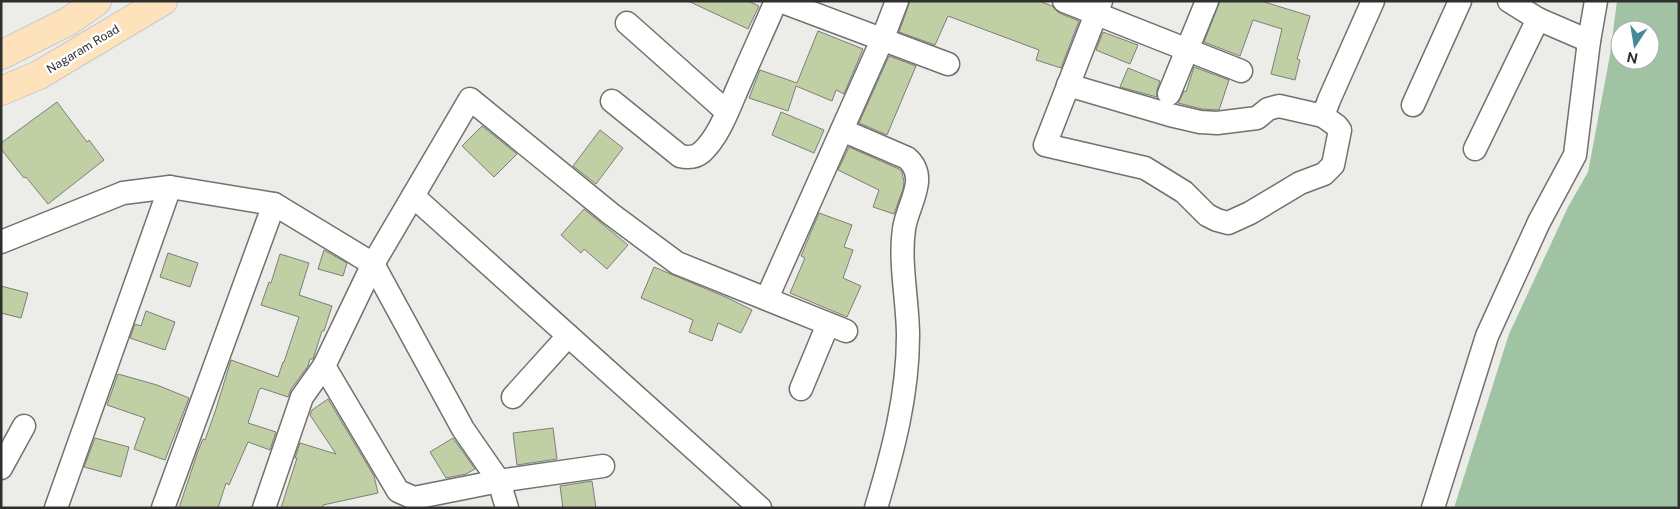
<svg xmlns="http://www.w3.org/2000/svg" width="1680" height="509" font-family="'Public Sans',sans-serif">
<rect width="100%" height="100%" fill="#ecece8"/>
<!-- water -->
<path fill="#a0c4a3" fill-rule="evenodd" d="M1617,1H1679V508H1454L1509,334L1568,207L1588,172L1610,55ZM1620,30H1650V60H1620Z"/>
<!-- building -->
<g fill="#c0cfa4" stroke="#7d7e7b">
<path d="M688,1H748L759,6L748,29Z"/>
<path d="M910,1H1039L1052,6L1059,13L1079,21L1061,68L1036,60L1039,50L948,16L935,45L899,32Z"/>
<path d="M1220,1H1261L1310,16L1297,59L1300,60L1295,80L1271,74L1282,29L1253,20L1240,56L1204,42Z"/>
<path d="M818,31L863,49L844,94L836,90L832,101L796,86L788,111L749,98L760,70L797,83Z"/>
<path d="M1103,32L1138,45L1130,64L1096,50Z"/>
<path d="M889,56L916,66L887,135L859,123Z"/>
<path d="M1194,67L1229,80L1219,110L1202,109L1178,103L1184,91L1186,92Z"/>
<path d="M1128,68L1160,81L1157,90V97L1120,87Z"/>
<path d="M57,102L87,142L89,140L104,160L48,204L26,177L24,178L1,149V143Z"/>
<path d="M781,112L824,130L814,153L772,135Z"/>
<path d="M482,126L517,154L494,177L462,146Z"/>
<path d="M600,130L623,148L596,184L573,166Z"/>
<path d="M849,147L899,169L902,172L904,182L903,189L894,214L873,207L879,190L838,170Z"/>
<path d="M584,209L628,245L607,269L584,249L581,253L561,235Z"/>
<path d="M819,213L852,225L844,247L853,250L843,278L861,286L847,317L790,293L805,258L801,256Z"/>
<path d="M324,250L347,263L343,276L318,269Z"/>
<path d="M168,253L198,263L190,287L160,277Z"/>
<path d="M280,254L309,263L299,295L332,306L324,331H322L313,359H310L308,366L291,389L288,397L261,388L259,390L248,423L276,432L270,450L248,442L229,485L226,483L218,508H179L198,451L203,439L205,440L216,409L231,360L278,377L283,362H284L299,317L261,305L269,282L271,283Z"/>
<path d="M654,267L728,298L752,310L741,333L718,323L712,341L689,332L693,320L641,298Z"/>
<path d="M1,286L28,293L21,318L1,313Z"/>
<path d="M146,311L175,322L165,350L130,338L135,324L141,326Z"/>
<path d="M118,374L157,385L189,398L165,460L134,449L145,418L107,405Z"/>
<path d="M328,399L374,476L378,493L323,505L322,508H281L297,458H295L300,443L336,454L310,415L312,410Z"/>
<path d="M553,428L557,459L517,465L513,433Z"/>
<path d="M95,438L129,447L121,477L84,467Z"/>
<path d="M453,438L475,469L466,474L446,478L430,452Z"/>
<path d="M592,481L596,508H563L560,486Z"/>
</g>
<g fill="none" stroke-linecap="round" stroke-linejoin="round">
<defs>
<g id="minor">
<path d="M780,1L948,64"/>
<path d="M1064,1L1241,71"/>
<path d="M1101,1L1045,145L1145,168L1184,192L1207,215L1217,220L1228,223L1250,213L1300,183L1324,174L1333,165L1340,130L1337,126L1323,116L1329,100L1373,1"/>
<path d="M1538,19L1589,41"/>
<path d="M627,23L727,112"/>
<path d="M1068,85L1170,115L1200,122L1217,123L1257,118L1268,109L1279,106L1323,116"/>
<path d="M1169,94L1207,1"/>
<path d="M612,101L680,156C688,158 695,158 702,152C720,135 729,107 739,85C751,57 764,29 776,1"/>
<path d="M1413,105L1460,1"/>
<path d="M842,130L907,158C930,178 907,205 904,229C899,262 908,302 908,336C908,395 893,451 876,508"/>
<path d="M1475,149L1538,19L1509,1"/>
<path d="M413,196L760,508"/>
<path d="M1,242L123,193L170,187L274,204L373,264L463,429L499,481L507,508"/>
<path d="M767,298L882,40L897,1"/>
<path d="M324,366L398,491L414,498L499,481L603,466"/>
<path d="M801,389L828,324"/>
<path d="M513,397L568,336"/>
<path d="M1,468L24,426"/>
<path d="M56,508L170,187"/>
<path d="M163,508L274,204"/>
<path d="M264,508L302,397L324,366L373,264L470,99L611,214L677,263L846,331"/>
<path d="M1433,508L1487,336L1539,222L1575,155L1589,41L1596,1"/>
</g>
<g id="primary">
<path d="M1,55L69,21L97,1"/>
<path d="M1,91L39,75L163,1"/>
</g>
</defs>
<!-- minor casing -->
<use href="#minor" stroke="#72716e" stroke-width="25"/>
<!-- primary casing -->
<use href="#primary" stroke="#c9c9c8" stroke-width="30"/>
<!-- minor -->
<use href="#minor" stroke="#fff" stroke-width="22"/>
<!-- primary -->
<use href="#primary" stroke="#fde2bc" stroke-width="28"/>
</g>
<g text-anchor="middle" dominant-baseline="central" stroke-width="5" stroke-linejoin="round" paint-order="stroke">
<!-- street labels -->
<g font-size="12" fill="#2f2f2d" stroke="#fff">
<text transform="translate(83 49) rotate(-31)">Nagaram Road</text>
</g>
</g>
<!-- border -->
<rect width="1680" height="509" fill="none" stroke="#2f2f2d" stroke-width="5"/>
<!-- north arrow -->
<g transform="translate(1635 45) rotate(192)"><circle r="24" fill="#ffffff" stroke="#acacab"/>
<path d="M0-4L9 19L0 12L-9 19Z" fill="#468899"/>
<text y="-8" font-size="14" font-weight="bold" text-anchor="middle" fill="#2f2f2d">N</text>
</g>
</svg>
